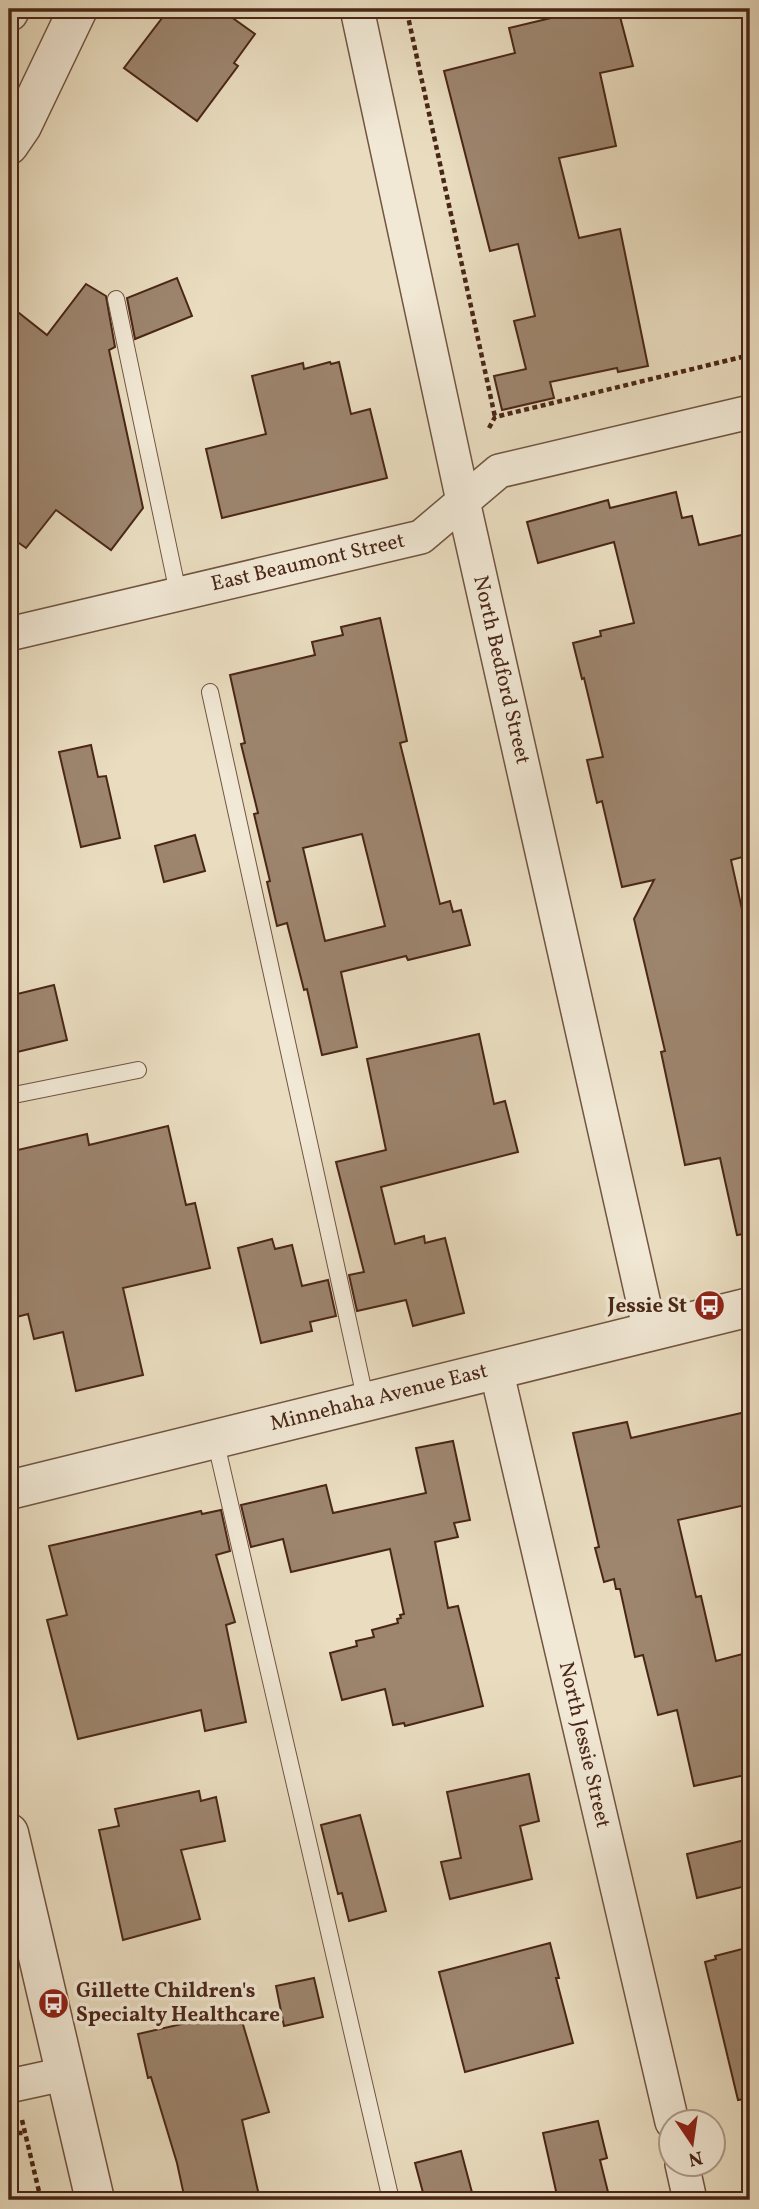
<svg xmlns="http://www.w3.org/2000/svg" width="759" height="2209" font-family="Vollkorn,serif">
<rect width="100%" height="100%" fill="#e9dcbf"/>
<filter id="stains"><feTurbulence type="fractalNoise" baseFrequency=".00286" numOctaves="4"/><feColorMatrix values="0 0 0 0 .2 0 0 0 0 .09 0 0 0 0 .02 0 0 0 .5 -.17"/></filter>
<radialGradient id="worn" r=".72"><stop offset=".6" stop-color="#630" stop-opacity="0"/><stop offset="1" stop-color="#630" stop-opacity=".3"/></radialGradient>
<!-- building -->
<g fill="#9d856e" stroke="#4a2617" stroke-width="2" fill-rule="evenodd">
<path d="M169,9H220L255,34L234,63L238,66L197,121L124,68Z"/>
<path d="M549,9H618L633,66L600,73L616,146L559,158L579,238L620,229L648,366L618,372L617,368L550,382L554,398L502,410L494,376L526,369L514,321L535,316L518,244L490,251L444,71L515,53L509,28L551,18Z"/>
<path d="M177,278L192,316L135,339L127,298Z"/>
<path d="M86,284L106,296L115,347L109,350L143,508L111,550L56,510L26,548L9,536V305L47,335Z"/>
<path d="M330,362L331,364L339,362L351,414L370,409L387,478L222,518L206,449L266,434L252,376L303,363L304,369Z"/>
<path d="M676,492L682,518L692,516L699,545L750,533V855L731,860L750,945V1233L737,1235L720,1158L685,1165L661,1052L665,1051L634,919L654,880L622,887L602,801L597,803L587,760L603,757L584,678L582,679L573,643L601,636L600,631L634,623L614,542L538,563L527,522L608,500L610,508Z"/>
<path d="M380,618L407,741L400,743L440,904L450,901L453,912L461,910L470,945L408,960L406,956L341,972L357,1047L322,1055L307,989L304,990L287,923L277,926L267,882L270,881L254,814L258,813L241,744L245,743L230,675L315,655L312,642L343,635L341,627ZM362,834L385,926L325,941L303,848Z"/>
<path d="M91,745L98,777L106,776L120,838L81,847L59,752Z"/>
<path d="M195,835L205,871L164,882L155,846Z"/>
<path d="M54,985L67,1040L9,1054V996Z"/>
<path d="M479,1034L494,1104L505,1101L518,1152L381,1187L395,1244L424,1236L425,1243L445,1238L464,1313L413,1326L406,1300L357,1311L349,1275L364,1272L336,1162L386,1150L367,1059Z"/>
<path d="M168,1126L186,1205L195,1203L210,1268L123,1288L143,1375L76,1391L63,1332L34,1339L28,1314L9,1319V1242L18,1240L9,1201V1152L87,1134L89,1145Z"/>
<path d="M272,1239L275,1249L292,1245L302,1286L328,1280L336,1316L310,1322L312,1331L261,1343L238,1248Z"/>
<path d="M750,1411V1504L678,1520L696,1597L701,1596L716,1661L750,1652V1774L694,1786L677,1710L658,1715L643,1655L635,1657L620,1589H616L614,1579L604,1582L595,1548L599,1547L573,1433L627,1422L631,1438Z"/>
<path d="M453,1441L470,1520L454,1523L458,1537L435,1542L448,1608L458,1606L483,1706L405,1726L404,1723L393,1725L385,1689L342,1700L330,1653L357,1646L356,1641L374,1637L372,1630L398,1623L397,1619L401,1618L400,1615L404,1614L390,1549L291,1572L283,1539L251,1547L241,1505L326,1485L333,1513L426,1493L416,1448Z"/>
<path d="M221,1510L230,1551L216,1555L235,1622L226,1625L246,1722L205,1731L201,1710L78,1739L47,1620L67,1615L49,1546L201,1511L202,1514Z"/>
<path d="M529,1774L539,1821L520,1826L532,1879L450,1899L441,1862L461,1858L447,1792Z"/>
<path d="M199,1791L201,1801L216,1797L225,1841L181,1850L200,1919L123,1940L99,1830L119,1826L115,1809Z"/>
<path d="M360,1815L386,1911L349,1921L342,1893L338,1894L321,1825Z"/>
<path d="M745,1840L750,1864V1885L697,1898L687,1854Z"/>
<path d="M550,1943L559,1978H556L573,2043L465,2072L439,1972Z"/>
<path d="M750,1947V2098L738,2100L705,1962L716,1959L715,1956Z"/>
<path d="M314,1978L323,2017L284,2026L276,1986Z"/>
<path d="M239,2011L269,2112L242,2120L260,2200H185L177,2163L151,2077L148,2078L138,2034Z"/>
<path d="M598,2121L607,2158L600,2160L610,2200H558L543,2133Z"/>
<path d="M461,2151L474,2200H425L415,2163Z"/>
</g>
<g fill="none" stroke-linecap="round" stroke-linejoin="round">
<defs>
<g id="service">
<path d="M116,299L178,593"/>
<path d="M210,692L366,1402"/>
<path d="M9,1096L138,1070"/>
<path d="M215,1439L391,2200"/>
</g>
<g id="minor">
<path d="M357,9L463,501L650,1331"/>
<path d="M9,634L421,537L499,471L750,412"/>
<path d="M496,1369L672,2122"/>
<path d="M9,2086L64,2074"/>
<path d="M682,2164L690,2200"/>
</g>
<g id="tertiary">
<path d="M9,12L10,9"/>
<path d="M9,145L22,126L78,9"/>
<path d="M9,1490L750,1307"/>
<path d="M9,1833L95,2200"/>
</g>
</defs>
<!-- service casing -->
<use href="#service" stroke="#725441" stroke-width="18"/>
<!-- minor casing -->
<use href="#minor" stroke="#725441" stroke-width="36"/>
<!-- tertiary casing -->
<use href="#tertiary" stroke="#725441" stroke-width="41"/>
<!-- path -->
<g stroke="#4a2617" stroke-width="4.5" stroke-dasharray="5 3.5" stroke-linecap="butt">
<path d="M407,12L495,417"/>
<path d="M489,428L495,417L750,355"/>
<path d="M22,2120L41,2200"/>
<path d="M9,2133H24"/>
</g>
<!-- service -->
<use href="#service" stroke="#f1e8d5" stroke-width="16"/>
<!-- minor -->
<use href="#minor" stroke="#f1e8d5" stroke-width="33"/>
<!-- tertiary -->
<use href="#tertiary" stroke="#f1e8d5" stroke-width="38"/>
</g>
<!-- icons -->
<defs>
<symbol id="bus-disc" viewBox="-11 -11 22 22"><circle r="9.5" fill="#8f2418" stroke="#f1e8d5"/><path d="M-5-6H5V4H4V6H2V4H-2V6H-4V4H-5ZM-3.5-4V0h7V-4ZM-3.5 1.2v1.5H-2V1.2ZM2 1.2v1.5H3.5V1.2Z" fill="#fff"/></symbol>
</defs>
<g fill-rule="evenodd">
<use href="#bus-disc" x="692" y="1288" width="35" height="35"/>
<use href="#bus-disc" x="36" y="1986" width="35" height="35"/>
</g>
<g text-anchor="middle" dominant-baseline="central" stroke-width="7" stroke-linejoin="round" paint-order="stroke">
<!-- street labels -->
<g font-size="21" fill="#4a2617" stroke="#f1e8d5">
<text transform="translate(308 563) rotate(-13)">East Beaumont Street</text>
<text transform="translate(501 670) rotate(77)">North Bedford Street</text>
<text transform="translate(379 1398) rotate(-14)">Minnehaha Avenue East</text>
<text transform="translate(584 1745) rotate(77)">North Jessie Street</text>
</g>
<!-- poi labels -->
<g font-size="21" font-weight="bold" fill="#4a2617" stroke="#f1e8d5" text-anchor="end">
<text x="687" y="1306">Jessie St</text>
<text x="76" y="1991" text-anchor="start">Gillette Children's<tspan x="76" dy="24">Specialty Healthcare</tspan></text>
</g>
</g>
<!-- margin -->
<rect width="759" height="2209" fill="none" stroke="#e9dcbf" stroke-width="35"/>
<rect x="10" y="10" width="738" height="2188" fill="none" stroke="#4a2617" stroke-width="3.5"/>
<rect x="18" y="18" width="724" height="2174" fill="none" stroke="#4a2617" stroke-width="2"/>
<!-- north arrow -->
<g transform="translate(692 2143) rotate(167)"><circle r="33" fill="#f1e8d5" stroke="#ae9a89" stroke-width="2"/>
<path d="M0-5L12 26L0 18L-12 26Z" fill="#8f2418"/>
<text y="-10" font-size="19" font-weight="bold" text-anchor="middle" fill="#4a2617">N</text>
</g>
<rect width="100%" height="100%" filter="url(#stains)"/>
<rect width="100%" height="100%" fill="url(#worn)"/>
</svg>
